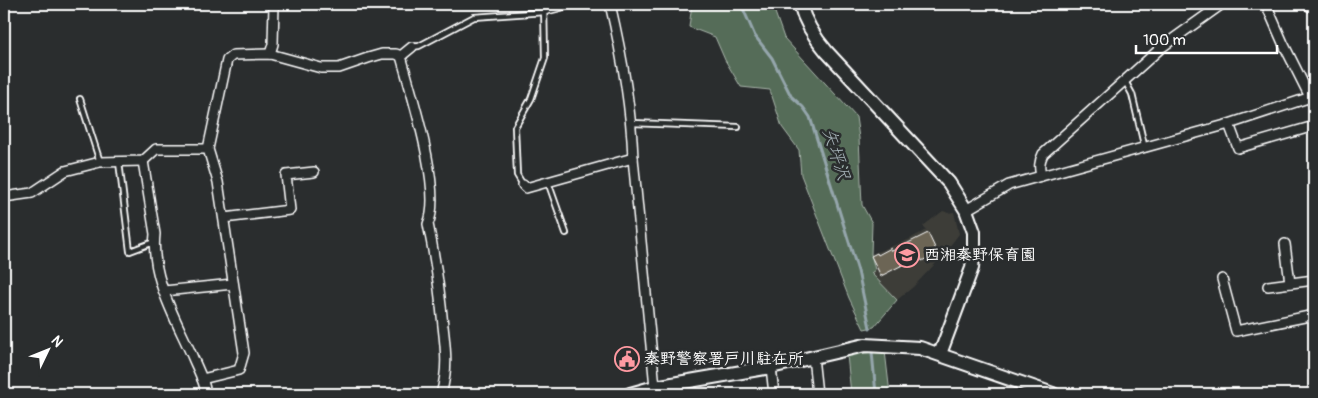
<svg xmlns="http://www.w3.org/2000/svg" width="1318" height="398" font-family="Pangolin,'Klee One',sans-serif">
<rect width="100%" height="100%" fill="#2a2d2e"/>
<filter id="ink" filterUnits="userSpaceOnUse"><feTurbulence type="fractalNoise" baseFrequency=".02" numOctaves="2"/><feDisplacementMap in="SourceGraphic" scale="10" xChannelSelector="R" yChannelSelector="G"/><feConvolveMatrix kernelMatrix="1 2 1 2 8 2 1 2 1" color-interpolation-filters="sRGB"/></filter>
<g filter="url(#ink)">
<!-- built -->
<path fill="#3e3e39" d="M943,211L948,213L954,212L959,234L939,260L913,287L897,300L871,273V254L908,240L926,230L923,226Z"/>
<!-- green -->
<g fill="#556c58" stroke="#aab6ac">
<path d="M692,4H772L784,38L856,117L859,138L862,205L872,223L871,254L875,270L871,273L897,300L874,327L864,329L849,298L801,175L799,150L782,127L770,90L741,87L725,60L715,37L689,27Z"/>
<path d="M885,351L890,394H851L847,355Z"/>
</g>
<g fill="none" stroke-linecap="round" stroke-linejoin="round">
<!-- stream -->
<g stroke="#95a6ac" stroke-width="3">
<path d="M741,4L755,36L772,58L791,96L803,107L810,117L858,271L870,328"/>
<path d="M872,352L876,394"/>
</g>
</g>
<!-- building -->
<path fill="#6c6554" stroke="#fff" d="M928,233L937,252L922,261L920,256L881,276L871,256L877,253L878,255L891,248L892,251Z"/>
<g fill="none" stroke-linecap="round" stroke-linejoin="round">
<defs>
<g id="lane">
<path d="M412,47L419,46L474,17L545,12L576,4"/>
<path d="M1125,81L1132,94L1145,149"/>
<path d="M80,99L100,162"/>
<path d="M632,123L738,127"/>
<path d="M119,162L130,251L154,242"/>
<path d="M548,182L566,233"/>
<path d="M523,185L517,175L515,127L531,99L545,58L544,4"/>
<path d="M472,392V394"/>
</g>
<g id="street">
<path d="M610,4C622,55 631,105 633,158L655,387"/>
<path d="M1266,4L1283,43L1314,105"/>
<path d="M1306,4L1314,9"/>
<path d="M270,54L273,44L274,4"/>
<path d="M401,56C411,93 443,191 428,224C435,258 440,291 443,326C446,351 448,370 441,394"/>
<path d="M401,56L412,47"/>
<path d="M1229,124L1238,148L1314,126"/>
<path d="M143,161L155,234C150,277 177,321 193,358C198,370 205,382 206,394"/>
<path d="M1041,176C1039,167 1039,162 1043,154L1162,47L1222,4"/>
<path d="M523,185L526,188L633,158"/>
<path d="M4,197L32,193L65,171L100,162L143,161L156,149H208"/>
<path d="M966,210L1009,185L1229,124L1314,96"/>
<path d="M224,218L290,210L286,175L314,172"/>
<path d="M1285,244L1290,283"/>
<path d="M1222,279L1236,331L1314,315"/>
<path d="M1268,286L1314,280"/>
<path d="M164,291L233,284"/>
<path d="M813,357L817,394"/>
<path d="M771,367L774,394"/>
<path d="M202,379L239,370L244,353L218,182L208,149L227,60L233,55L270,54L321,68H339L368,58L382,54H396L401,56"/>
</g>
<g id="secondary">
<path d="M800,4C805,23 814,37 827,52L949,183L966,210L974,232V247L972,268L940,354"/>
<path d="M630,394L655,387L771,367L865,345L920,348L1053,394"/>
</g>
</defs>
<!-- lane casing -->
<use href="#lane" stroke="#fff" stroke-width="8"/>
<!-- street casing -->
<use href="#street" stroke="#fff" stroke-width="12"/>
<!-- secondary casing -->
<use href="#secondary" stroke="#fff" stroke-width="16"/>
<!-- lane -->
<use href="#lane" stroke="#2a2d2e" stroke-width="4.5"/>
<!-- street -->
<use href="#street" stroke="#2a2d2e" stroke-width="9"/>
<!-- secondary -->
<use href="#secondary" stroke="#2a2d2e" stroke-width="12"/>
</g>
</g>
<!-- icons -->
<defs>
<symbol id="school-ring" viewBox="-11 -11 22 22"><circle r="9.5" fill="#2a2d2e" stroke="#ff9aa2" stroke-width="1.5"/><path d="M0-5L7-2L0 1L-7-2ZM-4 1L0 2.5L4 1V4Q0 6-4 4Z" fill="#ff9aa2"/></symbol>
<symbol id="civic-ring" viewBox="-11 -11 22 22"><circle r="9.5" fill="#2a2d2e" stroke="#ff9aa2" stroke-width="1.5"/><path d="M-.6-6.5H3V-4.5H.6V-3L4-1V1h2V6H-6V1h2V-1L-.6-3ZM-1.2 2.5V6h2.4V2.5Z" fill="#ff9aa2"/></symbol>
</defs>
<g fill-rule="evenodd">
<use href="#school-ring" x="893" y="241" width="28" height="28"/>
<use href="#civic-ring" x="613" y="345" width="28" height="28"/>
</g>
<g text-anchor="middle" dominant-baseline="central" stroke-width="5" stroke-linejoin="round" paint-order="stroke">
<!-- poi labels -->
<g font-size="16" font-weight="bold" fill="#fff" stroke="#2a2d2e" text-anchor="start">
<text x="924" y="255">西湘秦野保育園</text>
<text x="644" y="359">秦野警察署戸川駐在所</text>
</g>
<!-- water labels -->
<g font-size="18" font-style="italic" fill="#a7b4ba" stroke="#2a2d2e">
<text transform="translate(836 154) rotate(72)">矢坪沢</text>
</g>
</g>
<!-- margin -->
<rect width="1318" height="398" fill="none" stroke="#2a2d2e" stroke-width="20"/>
<rect x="10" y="10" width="1298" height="378" fill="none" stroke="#fff" stroke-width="2" filter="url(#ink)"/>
<!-- north arrow -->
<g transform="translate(48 350) rotate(47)" stroke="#2a2d2e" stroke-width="4" paint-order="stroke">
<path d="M0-4L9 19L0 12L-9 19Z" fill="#ffffff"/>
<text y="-8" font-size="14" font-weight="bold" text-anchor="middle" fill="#ffffff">N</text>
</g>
<!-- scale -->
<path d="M1136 45v8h141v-8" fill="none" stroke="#ffffff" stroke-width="2.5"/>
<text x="1143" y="45" font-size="15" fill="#ffffff" stroke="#2a2d2e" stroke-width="4" paint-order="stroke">100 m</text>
</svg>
